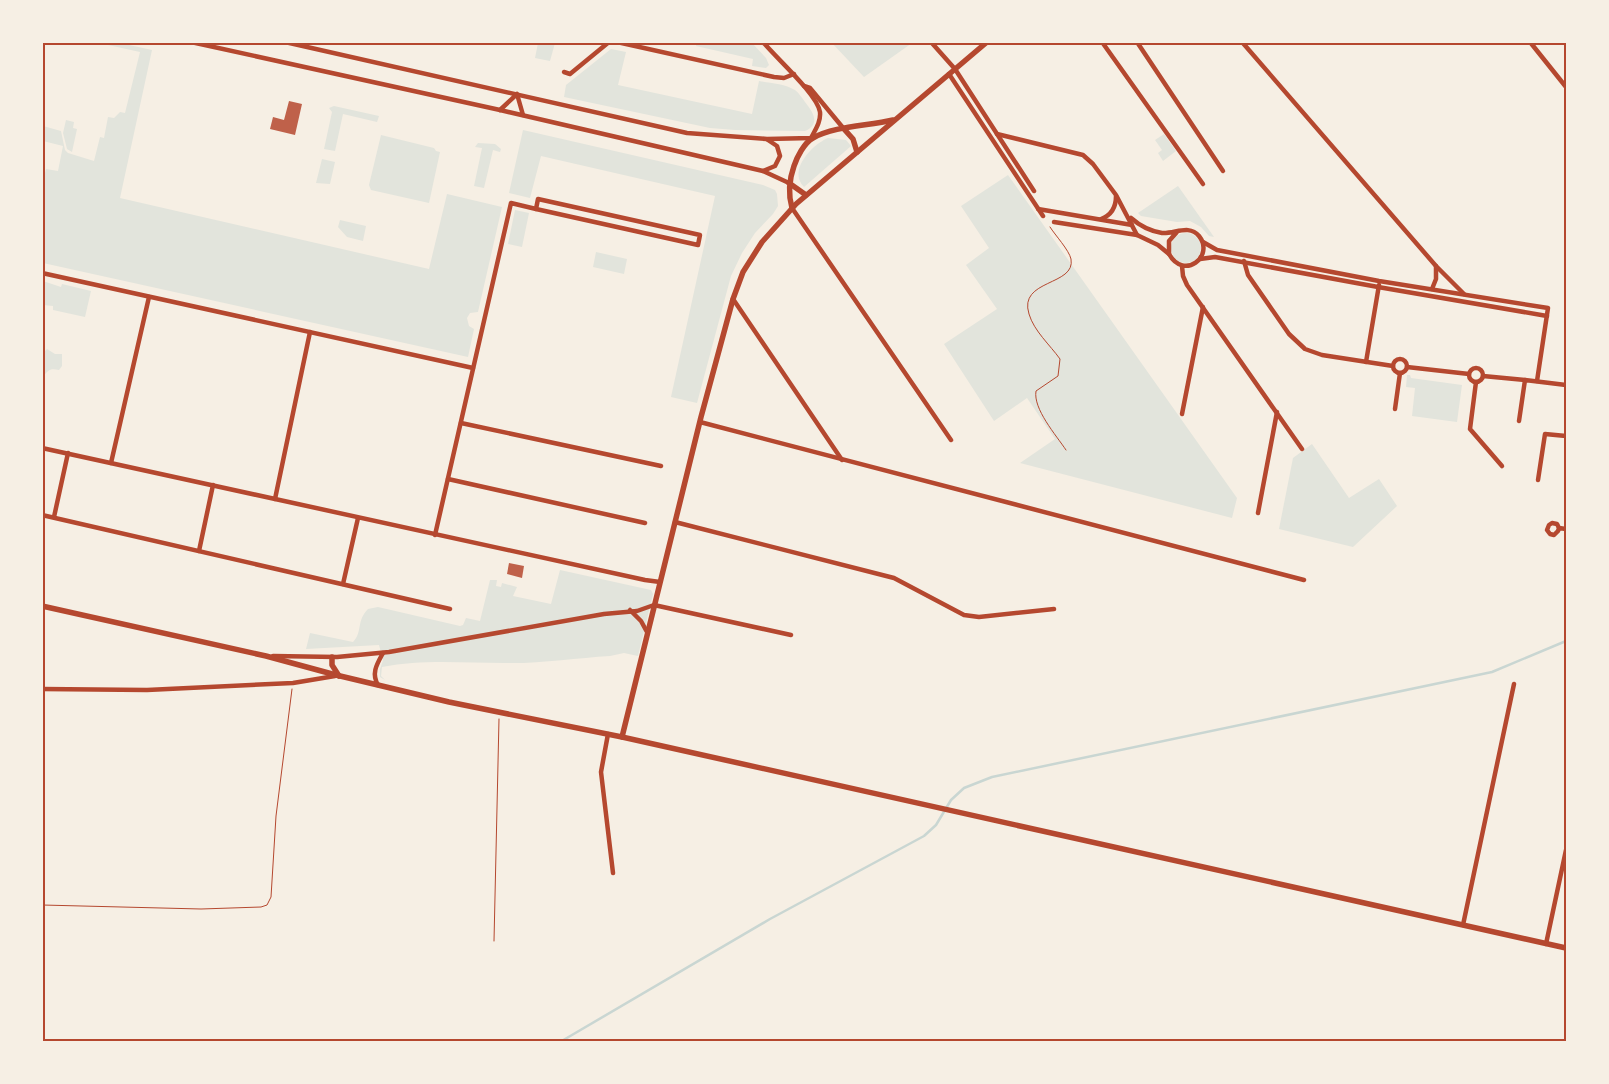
<svg xmlns="http://www.w3.org/2000/svg" width="1609" height="1084" font-family="Barlow,sans-serif">
<rect width="100%" height="100%" fill="#f6efe4"/>
<!-- green -->
<g fill="#e2e4dc">
<path d="M99,43H120L152,50L120,198L429,269L447,194L502,207L478,312L470,313L467,318L469,326L474,329L468,357L43,263V181L46,169L58,171L63,146L43,141V126L61,131L65,150L68,153L94,161L100,137L104,138L108,117L114,118L120,112L125,113L140,52Z"/>
<path d="M538,43H555L550,61L535,58Z"/>
<path d="M697,43H752L766,58L769,65L766,68L752,66L753,59L696,46Z"/>
<path d="M832,43H912L864,77Z"/>
<path d="M611,49L626,52L618,85L752,114L759,81C770,83 785,84 795,90C799,93 802,98 805,102C813,112 821,124 805,131L735,130L710,128L564,97L566,85Z"/>
<path d="M334,106L379,116L377,122L343,114L335,151L324,149L332,112L329,108Z"/>
<path d="M66,120L74,122L73,128L77,129L72,152L67,149L63,133Z"/>
<path d="M523,130L763,185L775,190L777,194L778,206L773,214L755,233L742,253L731,276L697,403L671,397L715,196L541,156L530,198L509,193Z"/>
<path d="M1164,134L1176,151L1163,161L1158,153L1162,150L1155,140Z"/>
<path d="M381,135L434,148L436,151L440,152L429,203L371,190L369,185Z"/>
<path d="M828,138L846,140L851,146L804,187C787,170 813,144 828,138Z"/>
<path d="M478,143L495,144L501,149L500,152L493,150L484,188L474,186L482,148L475,147Z"/>
<path d="M322,159L335,162L330,184L316,183Z"/>
<path d="M1008,175L1237,498L1232,518L1020,463L1055,439L1027,398L994,421L944,344L997,309L966,265L989,248L961,206Z"/>
<path d="M1178,186L1214,237L1209,236L1201,227L1190,221L1177,222L1141,216L1138,213Z"/>
<path d="M515,210L529,213L522,247L508,244Z"/>
<path d="M340,220L366,226L363,241L347,237L338,227Z"/>
<circle cx="1186" cy="248" r="15"/>
<path d="M596,252L627,259L624,274L593,267Z"/>
<path d="M43,281L61,287L62,284L91,291L85,317L53,310V306L43,305Z"/>
<path d="M47,349L55,354H62V366L59,370C50,368 48,370 43,377C42,369 46,359 44,352Z"/>
<path d="M1407,375H1410L1411,378L1462,385L1457,422L1412,416L1415,388L1406,387Z"/>
<path d="M1312,444L1349,498L1379,479L1397,506L1353,547L1279,529L1293,458Z"/>
<path d="M560,570L651,590L653,594L638,656L624,653L610,656C576,658 538,664 504,663C463,663 422,659 382,667L381,676L385,680L380,677V669L383,660L379,645L306,649L310,633L353,642C363,632 356,621 368,609L378,607L460,626L463,625L466,618L480,621L490,580H497L496,586L501,587L502,583L517,587L513,596L551,604Z"/>
</g>
<g fill="none" stroke-linecap="round" stroke-linejoin="round">
<!-- stream -->
<path stroke="#c9d6d2" stroke-width="2.5" d="M560,1042L770,919L924,836L936,825L951,800L964,788L992,777L1492,672L1566,641"/>
</g>
<!-- building -->
<g fill="#bf614a">
<path d="M289,101L302,104L295,135L270,129L273,117L284,120Z"/>
<path d="M509,563L524,566L522,578L507,574Z"/>
</g>
<g fill="none" stroke-linecap="round" stroke-linejoin="round">
<!-- path -->
<g stroke="#b5482f" stroke-width="1">
<path d="M1050,227C1055,235 1069,250 1071,259C1076,286 1018,279 1029,314C1034,331 1050,345 1060,359L1058,376L1036,391C1033,409 1056,435 1066,450"/>
<path d="M42,905L201,909L261,907L267,905L271,897L276,816L292,689"/>
<path d="M494,941L499,719"/>
</g>
<!-- minor -->
<g stroke="#b5482f" stroke-width="4.5">
<path d="M191,42L500,110L763,171L789,183"/>
<path d="M285,42L687,133L767,139L811,138C815,130 821,122 820,112C817,94 776,58 763,42"/>
<path d="M617,42L774,77L784,78L794,74"/>
<path d="M931,42L955,69L1034,191"/>
<path d="M1102,42L1203,184"/>
<path d="M1137,42L1223,171"/>
<path d="M1242,42L1436,266L1464,294"/>
<path d="M1530,42L1566,87"/>
<path d="M564,72L570,74L609,42"/>
<path d="M949,74L1043,216"/>
<path d="M804,86L810,88L844,129"/>
<path d="M500,110L517,94L523,115"/>
<path d="M997,134L1083,155L1093,164L1116,195L1137,235L1158,245L1169,254"/>
<path d="M763,171L775,166L780,156L777,146L768,140"/>
<path d="M538,199L700,235L698,245L536,209Z"/>
<path d="M792,208L951,440"/>
<path d="M1038,209L1132,225"/>
<path d="M1131,218C1140,226 1150,231 1162,233C1175,234 1189,224 1199,236C1215,256 1184,281 1169,254V241L1177,232"/>
<path d="M1101,219C1112,215 1116,207 1116,196"/>
<path d="M1054,222L1137,235"/>
<path d="M1203,242L1217,250L1379,281L1548,308L1537,381"/>
<path d="M1200,259L1215,257L1378,287L1547,316"/>
<path d="M1244,261L1248,275L1289,334L1305,349L1322,355L1393,366"/>
<path d="M1182,266L1183,276L1187,285L1302,449"/>
<path d="M42,273L473,368"/>
<path d="M1432,289L1436,279V266"/>
<path d="M733,299L842,460"/>
<circle cx="1400" cy="366" r="7"/>
<path d="M1366,362L1379,285"/>
<path d="M1407,367L1469,374"/>
<circle cx="1476" cy="375" r="7"/>
<path d="M1483,376L1525,380"/>
<path d="M1476,382L1470,429L1502,466"/>
<path d="M1395,409L1400,373"/>
<path d="M1182,414L1203,307"/>
<path d="M1519,421L1525,380L1566,385"/>
<path d="M700,422L1304,580"/>
<path d="M461,423L661,466"/>
<path d="M42,448L645,580L660,582"/>
<path d="M111,463L149,297"/>
<path d="M448,479L645,523"/>
<path d="M1538,480L1545,434L1566,436"/>
<path d="M275,499L310,332"/>
<path d="M1258,513L1277,412"/>
<path d="M42,515L450,609"/>
<path d="M54,517L68,453"/>
<path d="M675,522L894,578L964,615L979,617L1054,609"/>
<path d="M1559,528L1558,531L1554,535L1550,534L1547,530L1549,525L1552,523L1557,524L1559,528L1566,529"/>
<path d="M435,535L511,203L536,209"/>
<path d="M199,551L213,485"/>
<path d="M343,584L358,518"/>
<path d="M630,610L641,621L647,632"/>
<path d="M273,656L337,657L389,652L604,614L637,611L654,605L791,635"/>
<path d="M378,685C371,673 377,664 383,653"/>
<path d="M42,689L147,690L293,683L335,676"/>
<path d="M608,734L601,772L613,873"/>
<path d="M1463,925L1514,684"/>
<path d="M1546,944L1566,850"/>
</g>
<!-- tertiary -->
<g stroke="#b5482f" stroke-width="5.5">
<path d="M844,129L853,139L857,152"/>
<path d="M789,183L806,195"/>
<path d="M792,208C788,194 789,180 794,166C797,157 804,143 813,138C834,126 868,126 893,120"/>
<path d="M42,606L266,656L336,675L449,702L622,737L1566,948"/>
<path d="M332,657V665L339,676"/>
<path d="M622,737L701,417L733,299L743,272L762,242L796,204L987,42"/>
</g>
</g>
<!-- border -->
<rect width="1609" height="1084" fill="none" stroke="#f6efe4" stroke-width="88"/>
<rect x="44" y="44" width="1521" height="996" fill="none" stroke="#b5482f" stroke-width="2"/>
</svg>
